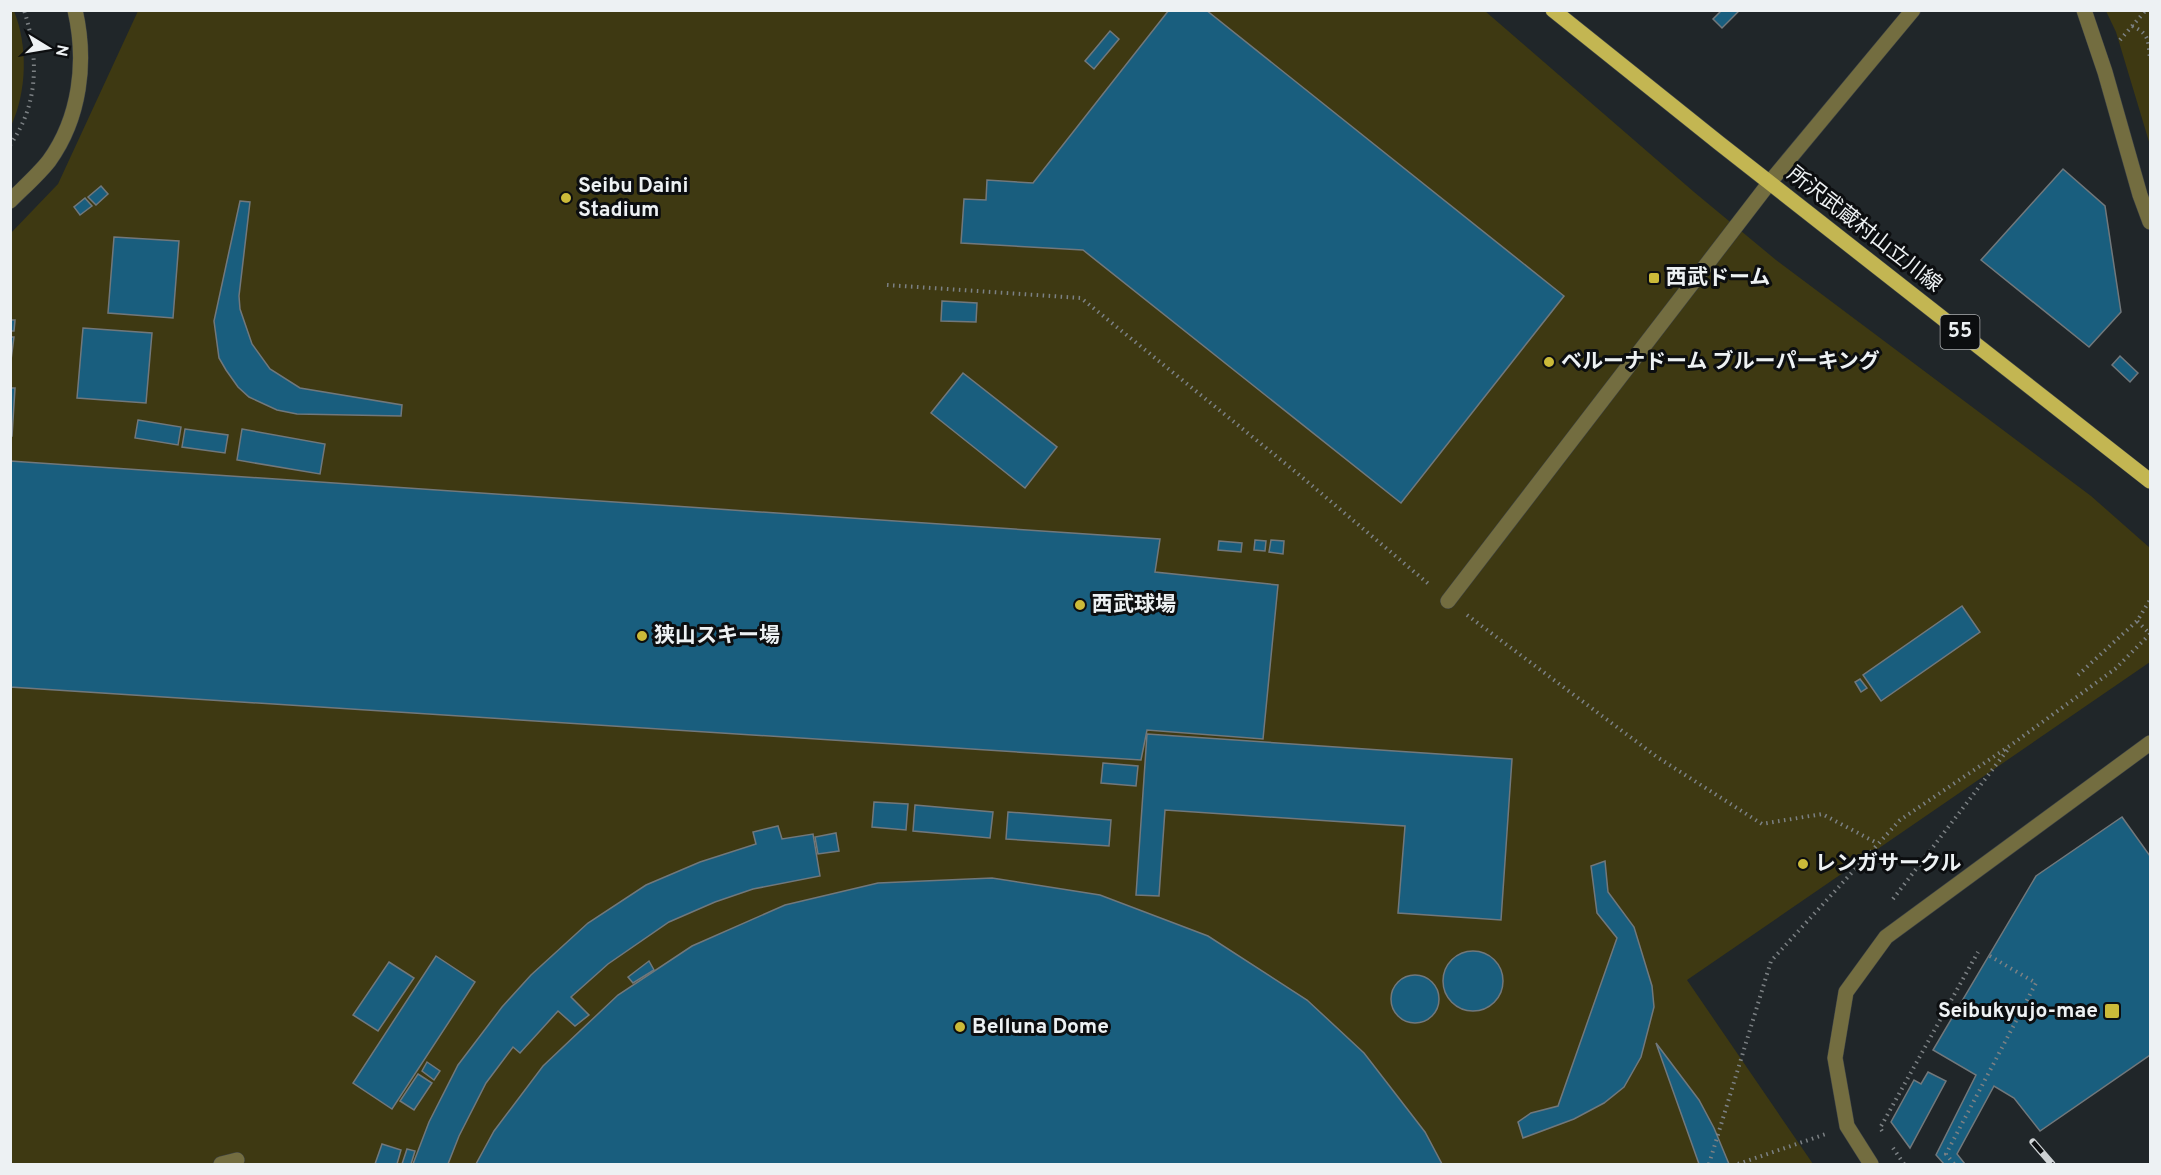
<svg xmlns="http://www.w3.org/2000/svg" width="2161" height="1175" font-family="Overpass,'Noto Sans JP',sans-serif">
<rect width="100%" height="100%" fill="#202629"/>
<!-- green -->
<g fill="#3e3912">
<path d="M14,11C28,46 27,91 11,126L10,11Z"/>
<path d="M138,11H1485L1694,192L1776,260L2091,496L2150,548V662L1687,980L1813,1164H11L10,234L58,184Z"/>
<path d="M2106,11H2150V145L2116,32Z"/>
</g>
<!-- building -->
<g fill="#195e7e" stroke="#71787c" stroke-width="1.5">
<path d="M1169,10H1206L1564,296L1401,503L1083,250L961,243L964,199L986,200L987,180L1033,183Z"/>
<path d="M1722,10L1739,11L1722,28L1713,19Z"/>
<path d="M1110,31L1119,39L1094,69L1085,61Z"/>
<path d="M2063,169L2105,206L2121,312L2089,347L1981,260Z"/>
<path d="M101,186L108,194L96,205L88,197Z"/>
<path d="M85,198L92,206L80,215L74,207Z"/>
<path d="M240,201L250,202L239,296L240,309L252,344L270,369L300,388L402,405L401,416L297,414L277,410L249,397L238,387L226,370L219,358L214,321Z"/>
<path d="M114,237L179,241L173,318L108,313Z"/>
<path d="M942,301L977,303L976,322L941,321Z"/>
<path d="M10,320H15L14,331H10Z"/>
<path d="M83,328L152,333L146,403L77,398Z"/>
<path d="M10,337H14L11,360H10Z"/>
<path d="M2120,356L2138,373L2130,382L2112,365Z"/>
<path d="M963,373L1057,447L1025,488L931,413Z"/>
<path d="M10,388H15L12,436H10Z"/>
<path d="M138,420L181,427L178,445L135,438Z"/>
<path d="M185,429L228,435L225,453L182,447Z"/>
<path d="M242,429L325,444L320,474L237,460Z"/>
<path d="M10,461L1160,539L1155,572L1278,585L1263,739L1147,730L1141,760L10,687Z"/>
<path d="M1255,540L1266,541L1265,551L1254,550Z"/>
<path d="M1271,540L1284,541L1283,554L1269,552Z"/>
<path d="M1219,541L1242,543L1241,552L1218,550Z"/>
<path d="M1962,606L1980,632L1881,701L1863,675Z"/>
<path d="M1860,679L1867,688L1861,692L1855,682Z"/>
<path d="M1147,734L1512,759L1501,920L1398,913L1405,826L1165,810L1159,896L1136,895Z"/>
<path d="M1103,763L1138,766L1136,786L1101,783Z"/>
<path d="M874,802L908,804L906,830L872,827Z"/>
<path d="M915,805L993,812L990,838L913,831Z"/>
<path d="M1008,812L1111,820L1109,846L1006,839Z"/>
<path d="M2122,817L2150,856V1055L2040,1131L2014,1098L1994,1086L1957,1154L1965,1164H1944L1936,1155L1976,1075L1933,1050L2036,876Z"/>
<path d="M778,826L782,839L813,834L820,876L753,889L715,902L669,922L608,964L571,997L589,1015L575,1026L558,1011L520,1053L513,1047L486,1083L459,1136L448,1164H413L429,1122L458,1065L502,1007L531,975L588,923L646,885L700,862L756,844L753,832Z"/>
<path d="M836,833L839,851L818,854L815,837Z"/>
<path d="M1605,861L1608,892L1634,927L1652,986L1654,1007L1641,1057L1624,1087L1604,1103L1574,1119L1523,1138L1518,1122L1531,1113L1558,1106L1617,938L1597,913L1591,866Z"/>
<path d="M992,878L1100,895L1208,936L1307,1000L1364,1053L1425,1132L1442,1164H476L494,1131L543,1066L618,995L692,946L785,905L878,883Z"/>
<circle cx="1473" cy="981" r="30"/>
<path d="M436,956L475,982L392,1109L353,1083Z"/>
<path d="M649,961L654,970L633,983L628,977Z"/>
<path d="M389,962L414,978L378,1031L353,1015Z"/>
<circle cx="1415" cy="999" r="24"/>
<path d="M1656,1043L1699,1100L1714,1128L1729,1164H1699Z"/>
<path d="M427,1062L440,1071L434,1080L422,1071Z"/>
<path d="M1928,1072L1946,1081L1910,1148L1891,1122L1914,1080L1921,1084Z"/>
<path d="M418,1074L432,1083L414,1110L400,1101Z"/>
<path d="M382,1144L401,1150L397,1164H375Z"/>
<path d="M407,1149L415,1151L411,1164H402Z"/>
</g>
<g fill="none" stroke-linecap="round" stroke-linejoin="round">
<defs>
<g id="service">
<path d="M1448,601L1770,182"/>
<path d="M221,1164L237,1160"/>
<path d="M1871,1164L1847,1126L1835,1058L1846,992L1886,937L2150,743"/>
</g>
<g id="minor">
<path d="M2084,10L2105,72L2140,195L2150,222"/>
<path d="M1770,182L1913,10"/>
</g>
<path id="tertiary" d="M10,201C23,188 38,175 49,161C80,118 87,62 75,10"/>
<path id="primary" d="M1553,10L1719,143L2150,481"/>
</defs>
<!-- service casing -->
<use href="#service" stroke="#3d4245" stroke-width="16"/>
<!-- minor casing -->
<use href="#minor" stroke="#3d4245" stroke-width="16"/>
<!-- tertiary casing -->
<use href="#tertiary" stroke="#3d4245" stroke-width="16"/>
<!-- primary casing -->
<use href="#primary" stroke="#3d4245" stroke-width="16"/>
<!-- path -->
<g stroke="#7c8184" stroke-width="4" stroke-dasharray="1.5 4.5" stroke-linecap="butt">
<path d="M2132,26C2150,34 2148,41 2150,59"/>
<path d="M2120,40L2146,10"/>
<path d="M10,145C39,104 39,57 24,10"/>
<path d="M887,285L1081,298L1297,473L1431,586"/>
<path d="M1467,615L1657,757L1762,824L1822,814L1877,843"/>
<path d="M2078,675L2137,621L2150,600"/>
<path d="M1893,899L2009,748"/>
<path d="M1882,1131L1880,1128L1978,952"/>
<path d="M1893,1148L1904,1164"/>
<path d="M1709,1164L1771,961L1900,820L2011,745L2115,669L2150,634L2137,621"/>
<path d="M1738,1164L1826,1134"/>
<path d="M1954,1164L1946,1154L2036,983L1988,955"/>
</g>
<!-- service -->
<use href="#service" stroke="#736d40" stroke-width="15"/>
<!-- minor -->
<use href="#minor" stroke="#736d40" stroke-width="15"/>
<!-- tertiary -->
<use href="#tertiary" stroke="#736d40" stroke-width="15"/>
<!-- primary -->
<use href="#primary" stroke="#c3b652" stroke-width="15"/>
<defs>
<path id="rail" d="M2033,1142L2052,1164"/>
</defs>
<!-- rail casing -->
<use href="#rail" stroke="#ced2d4" stroke-width="7"/>
<!-- rail -->
<use href="#rail" stroke="#0c0e10" stroke-width="4.5" stroke-dasharray="14" stroke-linecap="butt"/>
</g>
<!-- markers -->
<g fill="#cbba39" stroke="#0c0e10" stroke-width="2">
<circle cx="566" cy="198" r="6"/>
<rect x="1648" y="272" width="12" height="12" rx="3"/>
<circle cx="1549" cy="362" r="6"/>
<circle cx="1080" cy="605" r="6"/>
<circle cx="642" cy="636" r="6"/>
<circle cx="1803" cy="864" r="6"/>
<rect x="2104" y="1003" width="16" height="16" rx="3"/>
<circle cx="960" cy="1027" r="6"/>
</g>
<g text-anchor="middle" dominant-baseline="central" stroke-width="6" stroke-linejoin="round" paint-order="stroke">
<!-- shield labels -->
<rect fill="#0c0e10" stroke="#aaadaf" stroke-width="1.5" x="1940.5" y="315" width="39" height="34" rx="4.5"/>
<g font-size="20" font-weight="bold" fill="#edf1f3">
<text x="1960" y="332">55</text>
</g>
<!-- poi labels -->
<g font-size="21" font-weight="bold" fill="#edf1f3" stroke="#0c0e10" text-anchor="start">
<text x="578" y="186">Seibu Daini<tspan x="578" dy="24">Stadium</tspan></text>
<text x="1666" y="278">西武ドーム</text>
<text x="1561" y="362">ベルーナドーム ブルーパーキング</text>
<text x="1092" y="605">西武球場</text>
<text x="654" y="636">狭山スキー場</text>
<text x="1815" y="864">レンガサークル</text>
<text x="2098" y="1011" text-anchor="end">Seibukyujo-mae</text>
<text x="972" y="1027">Belluna Dome</text>
</g>
<!-- street labels -->
<g font-size="21" fill="#edf1f3" stroke="#0c0e10">
<text transform="translate(1864 230) rotate(38)">所沢武蔵村山立川線</text>
</g>
</g>
<!-- border -->
<rect width="2161" height="1175" fill="none" stroke="#edf1f3" stroke-width="24"/>
<!-- north arrow -->
<g transform="translate(48 48) rotate(101)" stroke="#0c0e10" stroke-width="4.5" paint-order="stroke">
<path d="M0-4.5L10 22L0 15L-10 22Z" fill="#edf1f3"/>
<text y="-9" font-size="16" font-weight="bold" text-anchor="middle" fill="#edf1f3">N</text>
</g>
</svg>
